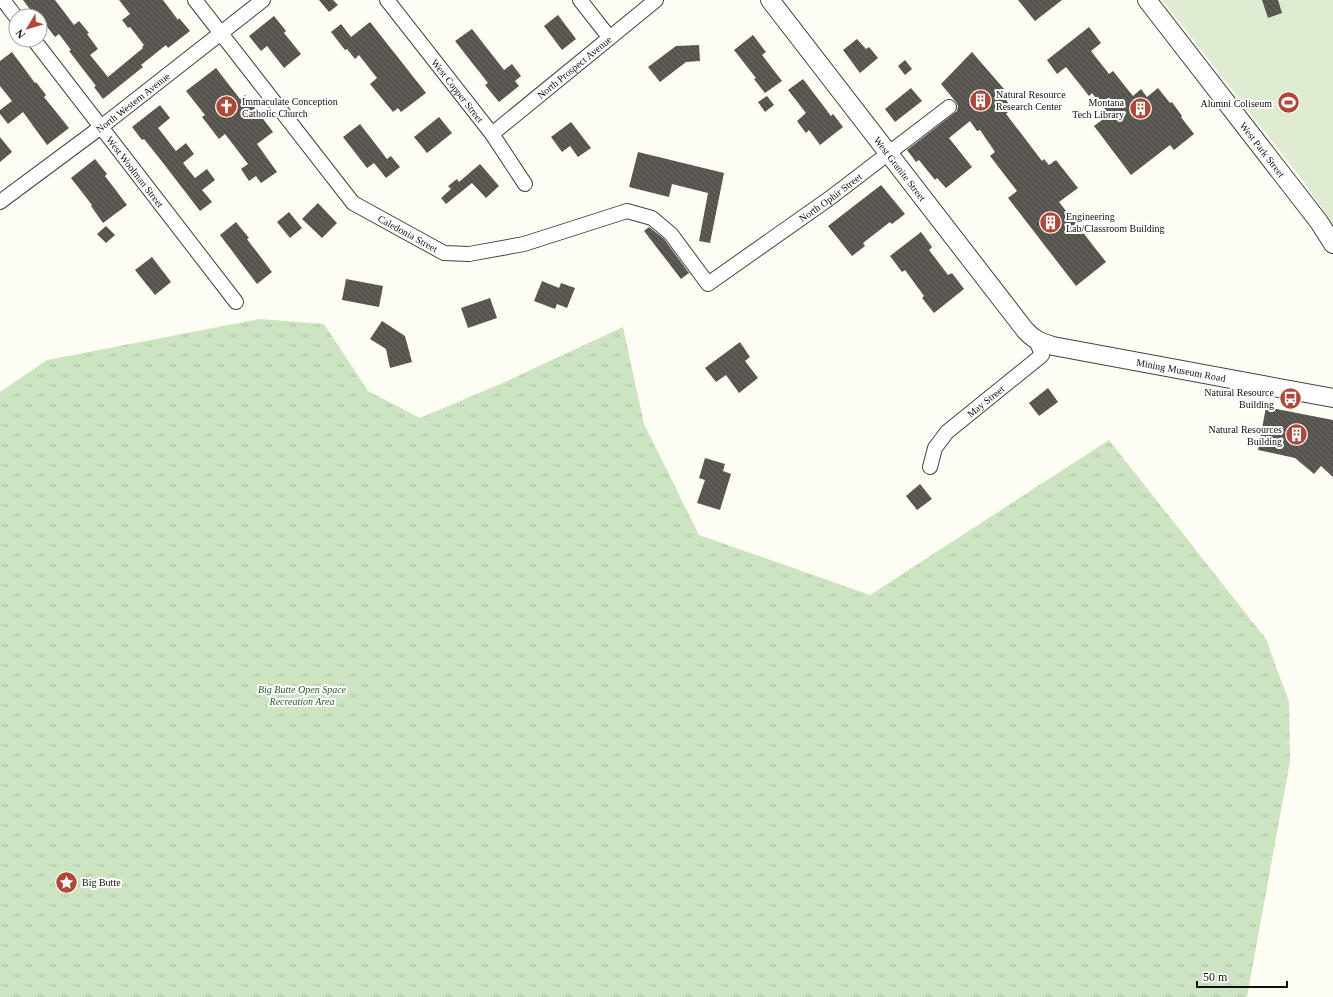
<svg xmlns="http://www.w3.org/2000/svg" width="1333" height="997" font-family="'Times New Roman',serif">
<defs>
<pattern id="park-tufts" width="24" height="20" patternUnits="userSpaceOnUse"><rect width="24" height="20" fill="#cce5c0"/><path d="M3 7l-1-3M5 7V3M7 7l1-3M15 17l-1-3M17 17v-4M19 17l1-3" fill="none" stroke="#aec3a4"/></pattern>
<pattern id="building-back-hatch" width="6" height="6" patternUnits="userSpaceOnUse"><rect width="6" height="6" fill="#57534d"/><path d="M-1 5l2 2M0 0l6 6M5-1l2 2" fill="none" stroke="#6a6762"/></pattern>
</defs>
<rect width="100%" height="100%" fill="#fdfdf3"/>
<!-- park -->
<path fill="url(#park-tufts)" d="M260,319L324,324L368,391L420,418L505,382L623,327L644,424L699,535L870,595L1109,440L1266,639L1289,702L1290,761L1247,997H0V392L47,360Z"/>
<!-- pitch -->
<path fill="#deedd1" d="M1162,0H1333V225L1304,182Z"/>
<!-- building -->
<g fill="url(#building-back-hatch)">
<path d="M23,0H55L74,25L79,21L89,33L87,34L98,49L90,55L108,77L143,48L142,47L144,45L130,27L128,28L122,20L130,14L119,0H163L178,20L179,18L190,31L168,48L166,45L141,65L143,67L103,99L94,87L96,86L69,51L71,50L59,34L55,37L45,24L40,28V16H35Z"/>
<path d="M319,0H333L338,5L329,12Z"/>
<path d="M1018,0H1062L1035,21Z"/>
<path d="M1262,0H1278L1282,13L1268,18Z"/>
<path d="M558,15L576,39L562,50L544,26Z"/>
<path d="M274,16L286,31L284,33L301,54L284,68L267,46L261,51L249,36Z"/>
<path d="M370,22L426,93L401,112L398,108L393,112L370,84L377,78L359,55L355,59L347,49L345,50L331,32L341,24L351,37Z"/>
<path d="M1089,27L1101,43L1091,51L1109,74L1113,71L1133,96L1141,89L1147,97L1158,88L1170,103L1172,102L1182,116L1181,117L1194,134L1174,150L1170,145L1131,175L1094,126L1102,120L1100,118L1107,112L1092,93L1089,96L1066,67L1057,74L1047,60Z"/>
<path d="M472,29L504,70L512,64L521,76L515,81L519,86L499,102L485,85L488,83L455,41Z"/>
<path d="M753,35L766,52L762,55L782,81L765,93L754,79L756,78L734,50Z"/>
<path d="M857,39L866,49L869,47L878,58L860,73L843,50Z"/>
<path d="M699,45L700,61L686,62L660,82L648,67L676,46Z"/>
<path d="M12,52L35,83L36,82L46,95L44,97L69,128L47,145L23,112L8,124L0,114V110L12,101L0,86V61Z"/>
<path d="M972,52L1004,89L1000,92L1012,108L1006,114L1020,132L1042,161L1044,159L1049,165L1056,160L1078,188L1059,202L1106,262L1076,286L1008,198L1017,191L990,156L995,152L980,130L977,131L970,121L949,138L972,167L946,188L937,178L935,180L919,160L916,162L907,150L957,111L958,106L956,102L941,84Z"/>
<path d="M905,60L912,69L905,75L898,66Z"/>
<path d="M216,68L240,99L245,95L273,132L257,144L277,172L261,183L256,176L249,181L241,169L248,164L225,134L219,139L202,117L205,115L186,91Z"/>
<path d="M803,79L831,116L833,114L843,127L820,145L809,130L806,133L797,121L806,113L788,90Z"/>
<path d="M911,88L922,101L895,122L885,109Z"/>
<path d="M767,96L774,105L765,112L758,102Z"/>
<path d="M160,105L170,118L158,128L176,151L186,143L194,154L183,163L195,178L207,169L215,180L202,190L212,202L200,211L160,159L144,139L142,140L132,127Z"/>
<path d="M439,117L452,133L427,153L414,137Z"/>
<path d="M571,122L591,148L578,157L570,146L562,152L551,137Z"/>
<path d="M360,124L387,159L391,156L400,167L386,178L374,163L367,168L343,137Z"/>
<path d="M0,137L12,152L0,162Z"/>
<path d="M638,152L724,173L710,243L699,241L708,193L672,184L669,197L629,187Z"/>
<path d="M95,159L107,174L105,176L127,205L103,223L91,206L92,205L71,178Z"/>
<path d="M480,164L499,186L486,198L472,183L446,204L441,198L451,189L448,186L457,179L459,182Z"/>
<path d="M881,185L905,214L892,224L890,222L863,243L865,246L852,256L828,226Z"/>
<path d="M318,203L337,223L322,238L302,219Z"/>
<path d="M289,212L302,228L290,238L277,222Z"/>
<path d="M236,222L249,238L247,239L272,272L257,284L220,235Z"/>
<path d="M106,226L115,235L106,243L97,234Z"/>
<path d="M649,227L664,239L689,273L681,279L644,231Z"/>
<path d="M921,232L932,247L929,250L948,275L952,273L964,289L934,313L922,298L924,296L905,270L902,272L890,256Z"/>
<path d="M152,257L171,282L155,295L135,270Z"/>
<path d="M346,279L383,286L379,307L342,300Z"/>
<path d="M542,281L559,288L561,283L575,288L567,308L557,304L555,309L534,301Z"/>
<path d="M490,298L497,318L468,328L461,308Z"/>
<path d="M382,321L405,336L412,362L390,368L386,349L370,339Z"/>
<path d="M740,342L750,357L745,361L758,378L739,393L726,375L716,382L705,368Z"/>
<path d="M1048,388L1058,402L1039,416L1029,403Z"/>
<path d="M1266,407L1333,420V477L1321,466L1314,474L1295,458L1258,450Z"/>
<path d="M705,458L725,464L723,471L731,474L720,510L697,503L705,480L699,478Z"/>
<path d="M920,484L932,499L917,510L906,496Z"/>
</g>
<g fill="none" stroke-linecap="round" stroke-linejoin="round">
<defs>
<g id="minor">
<path d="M3,0L16,17"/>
<path id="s1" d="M195,0L353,203L444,253L469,254L524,244L627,211L652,218L671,234L708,284L830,198L949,107"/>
<path id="s2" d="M387,0L492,134L525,184"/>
<path d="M580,0L609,37"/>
<path id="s3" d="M34,40L236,302"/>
<path id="s4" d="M492,134L656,0"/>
<path id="s5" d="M0,202L101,127L263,0"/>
<path id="s6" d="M930,467L935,448L947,432L1036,360L1042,355L1036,340"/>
</g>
<g id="tertiary">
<path id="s7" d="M770,0L1025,330C1034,340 1040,342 1053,346L1333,398"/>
<path id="s8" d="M1147,0L1319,222L1333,244"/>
</g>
</defs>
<!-- minor casing -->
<use href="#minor" stroke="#424242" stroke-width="16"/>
<!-- tertiary casing -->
<use href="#tertiary" stroke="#424242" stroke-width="20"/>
<!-- minor -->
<use href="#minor" stroke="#fff" stroke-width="14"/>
<!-- tertiary -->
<use href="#tertiary" stroke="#fff" stroke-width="18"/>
</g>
<!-- icons -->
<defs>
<symbol id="building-disc" viewBox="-11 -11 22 22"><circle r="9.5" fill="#b04737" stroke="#fff"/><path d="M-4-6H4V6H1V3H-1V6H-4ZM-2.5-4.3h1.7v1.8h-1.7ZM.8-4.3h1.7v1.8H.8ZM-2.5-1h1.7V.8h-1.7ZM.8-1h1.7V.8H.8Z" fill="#fff"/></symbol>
<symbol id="stadium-disc" viewBox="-11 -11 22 22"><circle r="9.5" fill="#b04737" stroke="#fff"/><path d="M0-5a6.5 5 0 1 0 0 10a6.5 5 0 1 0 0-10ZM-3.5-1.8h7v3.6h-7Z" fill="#fff"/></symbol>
<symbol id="church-disc" viewBox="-11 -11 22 22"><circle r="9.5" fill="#b04737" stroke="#fff"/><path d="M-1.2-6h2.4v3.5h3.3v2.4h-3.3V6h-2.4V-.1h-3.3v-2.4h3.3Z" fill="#fff"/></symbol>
<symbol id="bus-disc" viewBox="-11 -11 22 22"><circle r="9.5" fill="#b04737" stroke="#fff"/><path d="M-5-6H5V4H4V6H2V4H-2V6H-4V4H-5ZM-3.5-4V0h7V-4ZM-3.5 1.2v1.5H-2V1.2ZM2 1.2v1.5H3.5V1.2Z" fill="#fff"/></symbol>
<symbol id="sight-disc" viewBox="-11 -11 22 22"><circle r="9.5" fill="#b04737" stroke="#fff"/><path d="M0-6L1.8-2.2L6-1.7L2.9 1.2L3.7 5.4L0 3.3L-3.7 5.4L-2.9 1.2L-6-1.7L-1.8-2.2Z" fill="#fff"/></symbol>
</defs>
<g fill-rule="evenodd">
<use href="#building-disc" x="968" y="88" width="25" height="25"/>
<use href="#stadium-disc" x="1276" y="90" width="25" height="25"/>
<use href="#church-disc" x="214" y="94" width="25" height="25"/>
<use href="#building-disc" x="1128" y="96" width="25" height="25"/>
<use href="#building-disc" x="1038" y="210" width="25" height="25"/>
<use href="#bus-disc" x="1278" y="386" width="25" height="25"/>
<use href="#building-disc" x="1284" y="422" width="25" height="25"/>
<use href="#sight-disc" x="54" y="870" width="25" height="25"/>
</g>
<g text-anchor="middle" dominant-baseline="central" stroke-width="4" stroke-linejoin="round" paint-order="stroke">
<!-- street labels -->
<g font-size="10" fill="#0f0f0f" stroke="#fff">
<text stroke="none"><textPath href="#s4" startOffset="106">North Prospect Avenue</textPath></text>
<text stroke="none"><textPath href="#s2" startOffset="115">West Copper Street</textPath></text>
<text stroke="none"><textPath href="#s5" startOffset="166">North Western Avenue</textPath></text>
<text stroke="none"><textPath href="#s8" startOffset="189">West Park Street</textPath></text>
<text stroke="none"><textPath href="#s7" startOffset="213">West Granite Street</textPath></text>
<text stroke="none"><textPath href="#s3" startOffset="166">West Woolman Street</textPath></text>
<text stroke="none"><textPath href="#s1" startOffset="813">North Ophir Street</textPath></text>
<text stroke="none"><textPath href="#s1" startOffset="320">Caledonia Street</textPath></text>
<text stroke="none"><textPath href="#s7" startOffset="580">Mining Museum Road</textPath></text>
<text stroke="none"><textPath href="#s6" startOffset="89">May Street</textPath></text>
</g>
<!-- poi labels -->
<g font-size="10" fill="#0f0f0f" stroke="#fff" text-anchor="start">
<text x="996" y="94">Natural Resource<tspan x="996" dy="12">Research Center</tspan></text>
<text x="242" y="101">Immaculate Conception<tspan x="242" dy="12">Catholic Church</tspan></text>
<text x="1124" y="102" text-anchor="end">Montana<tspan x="1124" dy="12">Tech Library</tspan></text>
<text x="1272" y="103" text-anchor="end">Alumni Coliseum</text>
<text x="1066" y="216">Engineering<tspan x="1066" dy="12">Lab/Classroom Building</tspan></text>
<text x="1274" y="392" text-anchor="end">Natural Resource<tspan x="1274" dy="12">Building</tspan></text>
<text x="1282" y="429" text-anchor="end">Natural Resources<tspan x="1282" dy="12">Building</tspan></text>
<text x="82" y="882">Big Butte</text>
</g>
<!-- park labels -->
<g font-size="10" font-style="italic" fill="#286027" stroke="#fff">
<text x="302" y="689">Big Butte Open Space<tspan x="302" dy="12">Recreation Area</tspan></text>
</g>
</g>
<!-- north arrow -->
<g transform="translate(28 28) rotate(232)"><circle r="19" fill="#ffffff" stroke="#9f9f9f"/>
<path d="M0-3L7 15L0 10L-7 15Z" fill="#b04737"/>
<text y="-6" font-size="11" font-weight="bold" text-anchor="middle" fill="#0f0f0f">N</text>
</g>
<!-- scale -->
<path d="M1197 981v6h90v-6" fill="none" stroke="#0f0f0f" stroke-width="2"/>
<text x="1203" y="981" font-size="12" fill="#0f0f0f" stroke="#ffffff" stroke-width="3" paint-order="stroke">50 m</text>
</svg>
